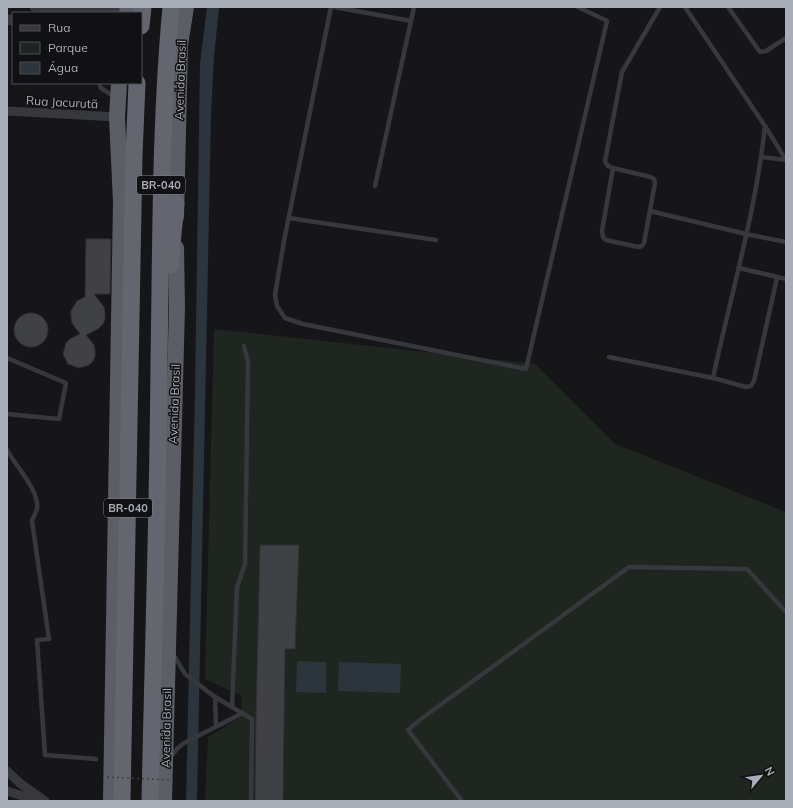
<svg xmlns="http://www.w3.org/2000/svg" width="793" height="808" font-family="Mulish,sans-serif">
<rect width="100%" height="100%" fill="#161618"/>
<!-- green -->
<path fill="#1e261f" d="M214,329L535,364L615,444L786,512V801H205L208,737L241,717L242,696L205,679Z"/>
<!-- water -->
<g fill="#2c353c">
<path d="M207,7H219L214,57L211,115L197,801H186L195,391L200,63Z"/>
<path d="M297,661L326,662V693L296,692Z"/>
<path d="M339,662L401,664L400,693L338,691Z"/>
</g>
<g fill="none" stroke-linecap="round" stroke-linejoin="round">
<!-- stream -->
<path stroke="#2c353c" stroke-width="2.5" d="M7,15L13,16"/>
</g>
<!-- building -->
<g fill="#404145" stroke="#303034">
<path d="M86,239H111L110,294H94L104,307L105,313V319L103,324L98,329L86,335L94,345L95,350V356L93,361L89,365L79,368L68,364L63,354L66,343L70,339L80,334L72,323L71,317V311L77,301L85,297Z"/>
<circle cx="31" cy="330" r="17"/>
<path d="M260,545H299L295,649H285L283,801H255L256,718Z"/>
</g>
<g fill="none" stroke-linecap="round" stroke-linejoin="round">
<!-- service -->
<g stroke="#37383d" stroke-width="4.5">
<path d="M331,7L284,241L275,295L277,306L285,318L303,324L526,369L607,21L578,7"/>
<path d="M334,7L411,21"/>
<path d="M685,7L765,126L786,160"/>
<path d="M728,7L760,52L766,51L786,38"/>
<path d="M99,83L101,88L115,97"/>
<path d="M765,126C756,211 731,294 713,378L746,387L751,386L754,381L777,278"/>
<path d="M762,157L786,160"/>
<path d="M613,168L602,231L603,237L606,240L638,247L642,246L644,243L655,183L654,179L651,177L613,168L608,166L605,161L622,72L660,7"/>
<path d="M375,186L414,7"/>
<path d="M650,211L746,234L786,242"/>
<path d="M289,218L436,240"/>
<path d="M739,268L786,279"/>
<path d="M609,357L713,378"/>
<path d="M7,358L66,383L59,419L7,414"/>
<path d="M7,450C15,465 40,491 37,509C36,513 33,517 32,521L49,639L37,640L45,755L96,759"/>
<path d="M173,654L185,674L215,697L252,719L251,801"/>
<path d="M215,697L216,726"/>
<path d="M232,707L237,587L245,564L248,362L244,346"/>
<path d="M170,757L179,747L184,743L243,713"/>
<path d="M462,801L408,730L421,719L629,567L747,569L786,612"/>
</g>
<!-- minor -->
<g stroke="#37383d" stroke-width="9">
<path d="M34,7L127,11"/>
<path d="M7,20L13,21"/>
<path d="M7,111L117,117"/>
<path d="M7,771L21,784L45,801"/>
<path d="M7,791L38,801"/>
</g>
<!-- trunk -->
<g stroke="#5b5e65" stroke-width="16">
<path d="M127,13L128,7"/>
<path d="M176,217L180,45L186,7"/>
<path d="M111,801L121,202L117,117L119,83"/>
<path d="M164,801L177,307L176,248"/>
</g>
<!-- motorway -->
<g stroke="#63666e" stroke-width="17">
<path d="M141,26L143,7"/>
<path d="M170,265L176,203"/>
<path d="M122,801L134,155L137,83"/>
<path d="M150,801C153,655 158,508 159,362C161,244 160,125 171,7"/>
</g>
<!-- path-bridge -->
<path stroke="#3d3f44" stroke-width="1.5" stroke-dasharray="2 3" stroke-linecap="butt" d="M107,777L172,780"/>
</g>
<g text-anchor="middle" dominant-baseline="central" stroke-width="3" stroke-linejoin="round" paint-order="stroke">
<!-- shield labels -->
<g fill="#111113" stroke="#7b7e86" stroke-width="1">
<rect x="137" y="176" width="48" height="18" rx="3"/>
<rect x="104" y="499" width="48" height="18" rx="3"/>
</g>
<g font-size="11" font-weight="bold" fill="#a8adb8">
<text x="161" y="185">BR-040</text>
<text x="128" y="508">BR-040</text>
</g>
<!-- street labels -->
<g font-size="12" fill="#a8adb8" stroke="#111113">
<text transform="translate(180 80) rotate(-88)">Avenida Brasil</text>
<text transform="translate(62 102) rotate(3)">Rua Jacurutã</text>
<text transform="translate(174 404) rotate(-88)">Avenida Brasil</text>
<text transform="translate(166 728) rotate(-89)">Avenida Brasil</text>
</g>
</g>
<!-- border -->
<rect width="793" height="808" fill="none" stroke="#a8adb8" stroke-width="16"/>
<!-- legend -->
<rect x="12" y="12" width="130" height="72" fill="#111113" stroke="#4d4f55"/>
<rect x="20" y="25" width="20" height="6" fill="#37383d" stroke="#4d4f55"/>
<text x="48" y="32" font-size="12" fill="#a8adb8">Rua</text>
<rect x="20" y="42" width="20" height="12" fill="#1e261f" stroke="#4d4f55"/>
<text x="48" y="52" font-size="12" fill="#a8adb8">Parque</text>
<rect x="20" y="62" width="20" height="12" fill="#2c353c" stroke="#4d4f55"/>
<text x="48" y="72" font-size="12" fill="#a8adb8">Água</text>
<!-- north arrow -->
<g transform="translate(761 776) rotate(61)" stroke="#111113" stroke-width="3" paint-order="stroke">
<path d="M0-3L7 15L0 10L-7 15Z" fill="#a8adb8"/>
<text y="-6" font-size="11" font-weight="bold" text-anchor="middle" fill="#a8adb8">N</text>
</g>
</svg>
